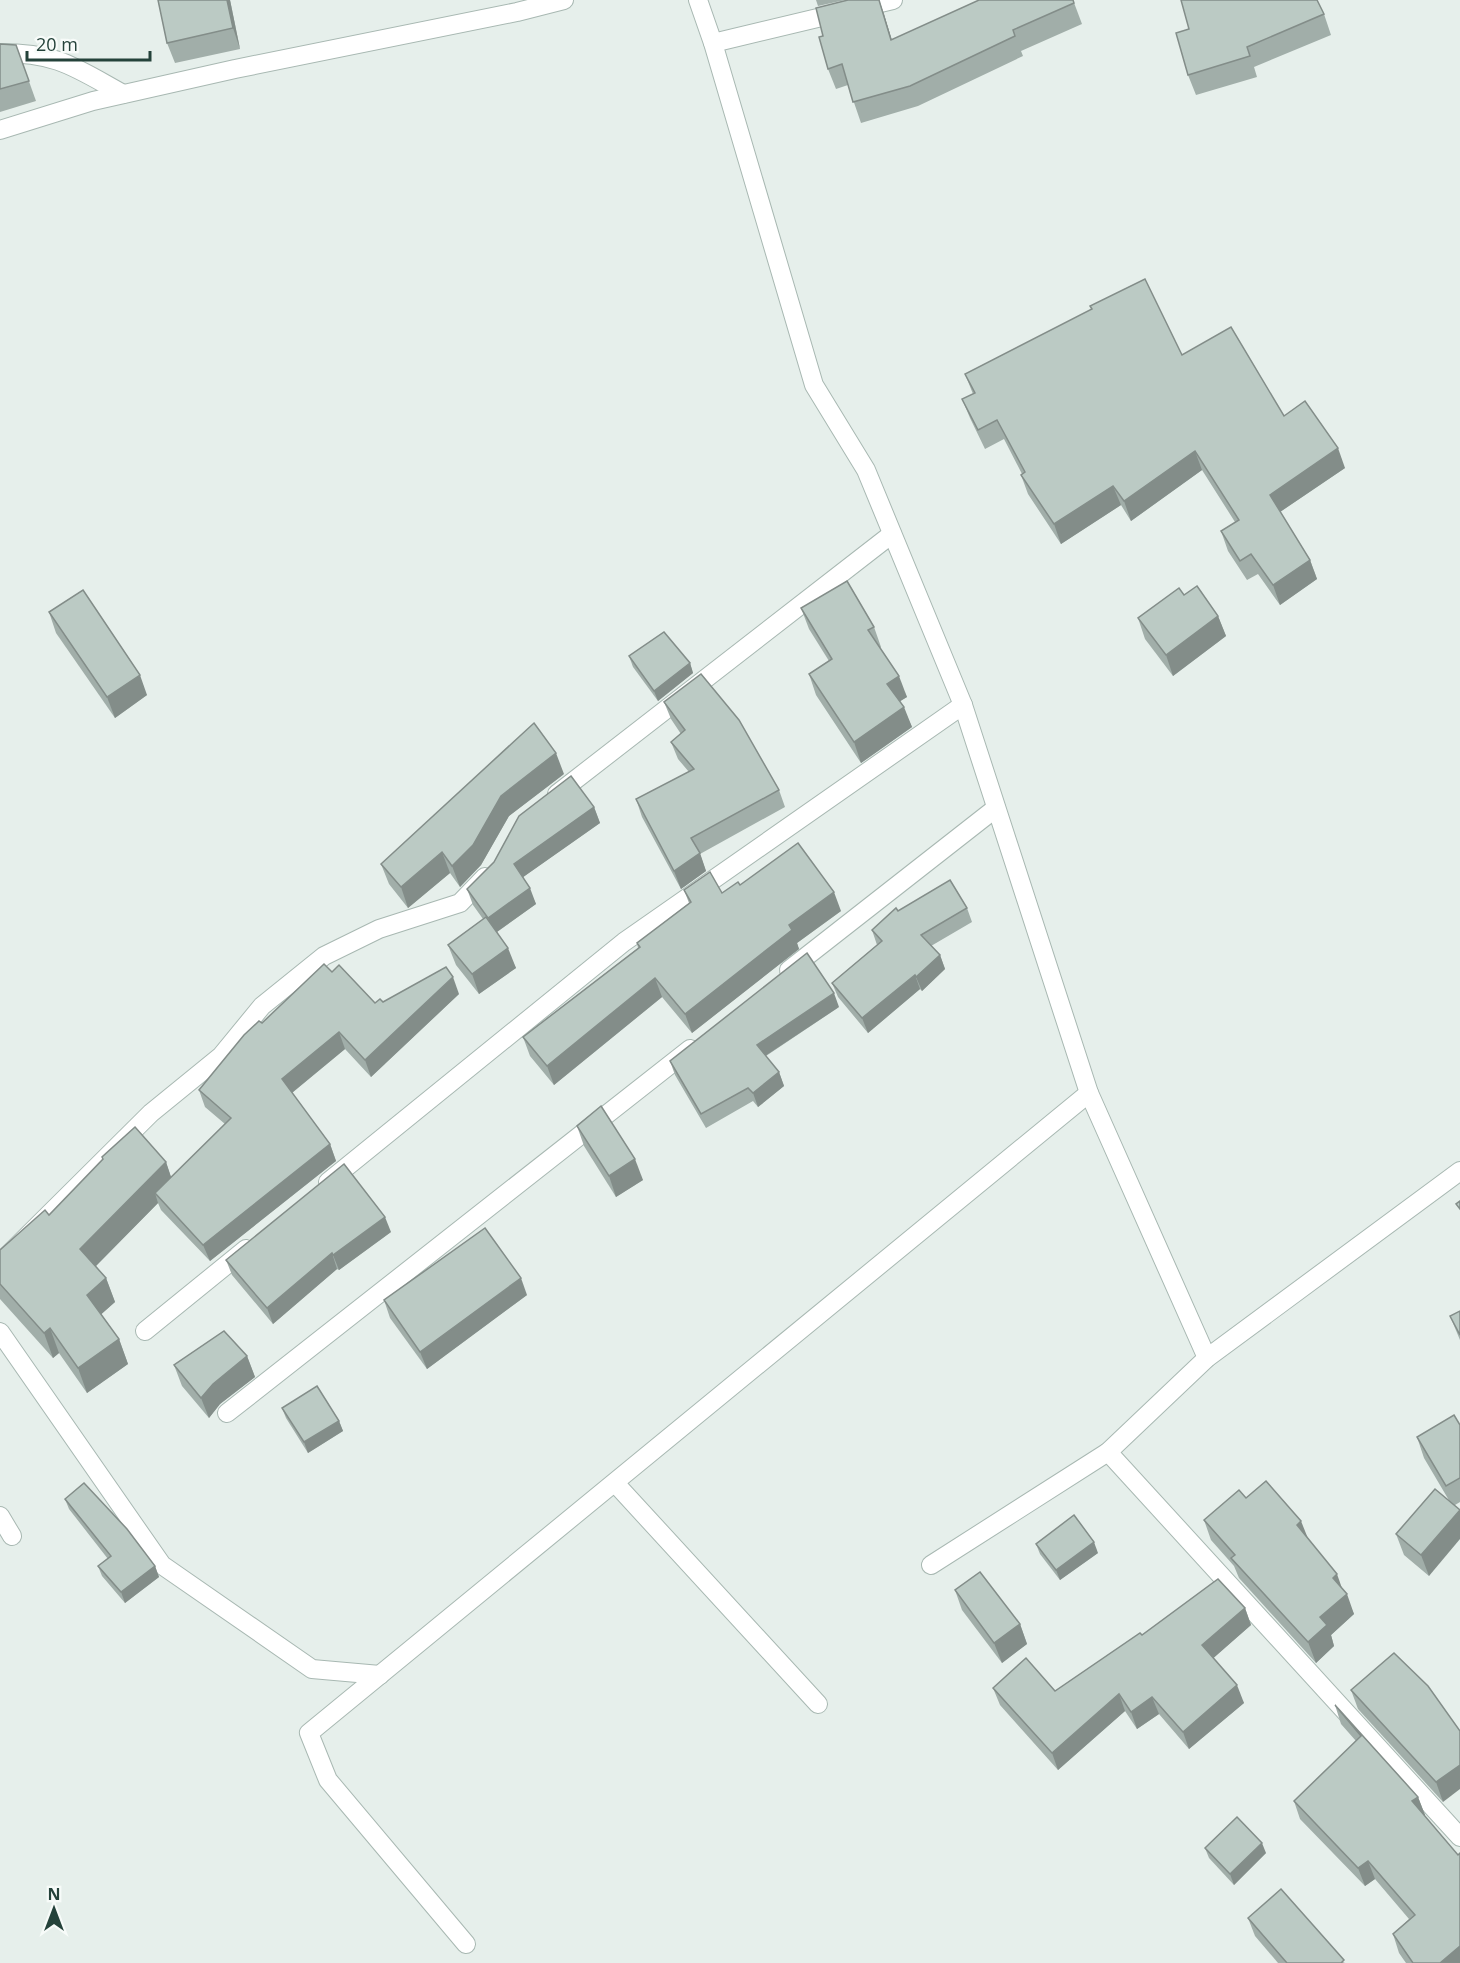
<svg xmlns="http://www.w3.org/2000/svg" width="1460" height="1963" font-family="'Open Sans',sans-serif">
<rect width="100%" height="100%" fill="#e6efeb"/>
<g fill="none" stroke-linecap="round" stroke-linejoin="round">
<defs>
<g id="street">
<path d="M698,0L713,43L814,385L866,470L963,705L1089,1093L1207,1358"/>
<path d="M713,43L893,0"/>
<path d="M0,53C58,53 74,67 123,94"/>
<path d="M0,130L93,101L235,69L517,12L564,0"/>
<path d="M557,794L892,534"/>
<path d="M789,970L996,808"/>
<path d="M328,1182L624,942L963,705"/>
<path d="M0,1263L151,1113L221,1056L262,1006L324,956L379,929L460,903L485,877"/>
<path d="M145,1331L246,1249"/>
<path d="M0,1332L162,1565L312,1669L380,1675"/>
<path d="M227,1413L690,1049"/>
<path d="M1108,1452L1460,1837"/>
<path d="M615,1483L818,1704"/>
<path d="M0,1516L12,1536"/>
<path d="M931,1565L1108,1452L1207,1358L1460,1171"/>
<path d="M466,1944L328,1780L309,1733L1089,1093"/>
</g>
</defs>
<!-- street casing -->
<use href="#street" stroke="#a8b8b2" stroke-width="20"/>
<!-- street -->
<use href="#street" stroke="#fff" stroke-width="18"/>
</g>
<!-- wall -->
<g fill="#a1aea9">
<path d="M158,0H230L240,49L175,63L167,43Z"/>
<path d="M816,0H845L818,6Z"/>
<path d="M848,0H879L892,40L1073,0L1082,24L1021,51L1023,56L918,106L861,123L848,85L836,89L828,69L823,36Z"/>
<path d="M1324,14L1331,35L1254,67L1257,77L1196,95L1188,75L1176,33Z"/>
<path d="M0,44L16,45L36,101L0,112Z"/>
<path d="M1182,355L1284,416L1345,468L1280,512L1310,560L1317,579L1280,605L1258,574L1247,580L1228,551L1221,531L1235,522L1202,470L1131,521L1121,505L1061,544L1028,494L1021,475L1022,474L1004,439L985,449L970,418L962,399L973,394L965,374Z"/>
<path d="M1184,595L1218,616L1226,636L1173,676L1145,639L1138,618Z"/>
<path d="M801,608L874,627L881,647L880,648L907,697L900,701L912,727L861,763L816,695L809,674L829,661L809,629Z"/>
<path d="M49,612L147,695L115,718L56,633Z"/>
<path d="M629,656L690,663L693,673L658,701L633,667Z"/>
<path d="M664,702L779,790L785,807L700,854L706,871L681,889L642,817L636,799L689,772L678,759L671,742L681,734L671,719Z"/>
<path d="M564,774L509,816L481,865L460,887L450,873L408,908L389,884L381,864Z"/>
<path d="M594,807L600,823L523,877L536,904L497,932L516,968L479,994L456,965L448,945L483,919L473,905L467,889Z"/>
<path d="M740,885L841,911L797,943L799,949L692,1033L662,997L554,1085L530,1056L523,1037L638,948L637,943L689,903L684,890L722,893Z"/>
<path d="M967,908L972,922L931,946L940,955L945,969L922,991L920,989L868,1033L838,997L832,983L877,945L872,930L898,911Z"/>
<path d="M332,972L375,1003L459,994L371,1077L345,1049L292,1093L330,1144L336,1161L210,1261L161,1210L158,1203L96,1266L106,1278L115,1302L101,1314L119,1339L128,1364L87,1393L59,1353L53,1358L0,1299V1250L49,1215L103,1160L102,1157L166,1162L171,1177L225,1124L205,1107L199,1090L262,1023Z"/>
<path d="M839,1007L766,1056L779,1072L784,1086L758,1107L753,1101L706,1128L675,1075L670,1061Z"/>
<path d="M577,1126L643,1180L616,1197L584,1146Z"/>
<path d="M391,1232L339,1270L337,1269L273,1324L232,1275L226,1260Z"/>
<path d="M527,1295L427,1369L390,1318L384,1300Z"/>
<path d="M1460,1311V1340L1450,1316Z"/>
<path d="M247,1356L255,1377L220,1404L209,1418L182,1386L174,1365Z"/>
<path d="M282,1408L339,1421L343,1431L308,1453L286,1418Z"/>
<path d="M1460,1425V1502L1455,1505L1429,1576L1404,1555L1396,1534L1450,1502L1424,1458L1417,1437Z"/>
<path d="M1246,1498L1307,1537L1342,1589L1354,1614L1331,1635L1334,1646L1316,1663L1239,1578L1234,1566L1211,1540L1204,1520Z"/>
<path d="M65,1499L155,1566L159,1577L125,1603L102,1576L98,1566L108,1559L69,1509Z"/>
<path d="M1036,1544L1098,1553L1060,1580L1040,1554Z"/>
<path d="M955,1590L1020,1624L1027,1644L1002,1663L962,1610Z"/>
<path d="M1245,1608L1251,1625L1213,1658L1244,1703L1189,1749L1159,1714L1137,1729L1125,1711L1058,1770L1000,1705L993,1688L1055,1691L1142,1635Z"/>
<path d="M1428,1686L1443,1802L1358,1709L1351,1690Z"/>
<path d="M1335,1705L1418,1797L1425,1815L1460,1963H1406L1399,1953L1393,1934L1409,1919L1375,1879L1365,1886L1300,1819L1294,1801L1356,1741L1341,1724Z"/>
<path d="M1205,1848L1266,1853L1234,1885L1209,1858Z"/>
<path d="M1248,1918L1345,1963H1278L1255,1936Z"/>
</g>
<!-- shaded-wall -->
<g fill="#838d89">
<path d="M227,0H230L240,49L233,28Z"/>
<path d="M879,0L884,14L898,61L891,40Z"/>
<path d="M1338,448L1345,468L1277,514L1270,495Z"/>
<path d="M1195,451L1202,470L1131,521L1124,501Z"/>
<path d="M1113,486L1121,505L1061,544L1054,524Z"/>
<path d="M1310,560L1317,579L1280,605L1273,585Z"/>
<path d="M1218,616L1226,636L1173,676L1166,655Z"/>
<path d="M690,663L693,673L658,701L654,691Z"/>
<path d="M140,675L147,695L115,718L107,697Z"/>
<path d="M899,676L907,697L894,705L887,684Z"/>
<path d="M904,707L912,727L861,763L854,742Z"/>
<path d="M556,753L564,774L509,816L481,865L460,887L452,866L501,796Z"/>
<path d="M594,807L600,823L519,880L514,864Z"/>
<path d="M442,852L450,873L408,908L401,887Z"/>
<path d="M700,853L706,871L681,889L674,871Z"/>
<path d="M530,888L536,904L494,934L488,918Z"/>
<path d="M834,892L841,911L797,943L799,949L692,1033L685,1014L789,925Z"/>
<path d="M508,948L516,968L479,994L472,974Z"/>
<path d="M940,955L945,969L922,991L916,977Z"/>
<path d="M915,975L920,989L868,1033L862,1018Z"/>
<path d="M453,977L459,994L371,1077L365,1060Z"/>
<path d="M655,978L662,997L554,1085L547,1066Z"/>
<path d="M834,993L839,1007L762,1058L757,1045Z"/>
<path d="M339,1032L345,1049L288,1096L282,1079Z"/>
<path d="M779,1072L784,1086L758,1107L753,1093Z"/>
<path d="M330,1144L336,1161L210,1261L203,1245Z"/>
<path d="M635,1159L643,1180L616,1197L609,1176Z"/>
<path d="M166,1162L174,1186L155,1193L158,1203L89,1273L80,1249Z"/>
<path d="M385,1217L391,1232L339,1270L333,1255Z"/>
<path d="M332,1253L337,1269L273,1324L267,1308Z"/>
<path d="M106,1278L115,1302L96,1319L87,1295Z"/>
<path d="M521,1278L527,1295L427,1369L420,1352Z"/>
<path d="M50,1328L59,1353L53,1358L44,1333Z"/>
<path d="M119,1339L128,1364L87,1393L78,1368Z"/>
<path d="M247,1356L255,1377L220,1404L209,1418L201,1398L213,1384Z"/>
<path d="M339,1421L343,1431L308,1453L304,1442Z"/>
<path d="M1460,1510V1539L1429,1576L1421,1555Z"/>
<path d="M1301,1521L1309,1541L1297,1525Z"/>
<path d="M1094,1542L1098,1553L1060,1580L1056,1570Z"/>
<path d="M155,1566L159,1577L125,1603L121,1592Z"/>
<path d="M1337,1574L1344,1594L1333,1578Z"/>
<path d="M1347,1594L1354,1614L1331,1635L1334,1646L1316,1663L1308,1642L1320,1617Z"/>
<path d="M1245,1608L1251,1625L1209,1662L1202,1645Z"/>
<path d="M1020,1624L1027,1644L1002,1663L994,1643Z"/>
<path d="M1237,1685L1244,1703L1189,1749L1183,1732Z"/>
<path d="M1119,1694L1125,1711L1058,1770L1052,1753Z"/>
<path d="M1152,1697L1159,1714L1137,1729L1131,1712Z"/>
<path d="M1460,1765V1789L1443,1802L1436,1782Z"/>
<path d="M1418,1797L1425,1815L1419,1820L1412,1801Z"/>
<path d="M1262,1843L1266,1853L1234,1885L1230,1874Z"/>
<path d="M1368,1861L1375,1879L1365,1886L1358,1868Z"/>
<path d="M1460,1946V1963H1440Z"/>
</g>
<!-- building -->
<g fill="#bbcac4" stroke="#838d89" stroke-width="1.5">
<path d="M158,0H227L233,28L167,43Z"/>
<path d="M848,0H879L891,40L979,0H1073L1074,3L1013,30L1015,36L910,86L853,102L842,64L828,69L819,37L823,36L816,8Z"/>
<path d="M1181,0H1317L1324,14L1247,47L1250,56L1188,75L1176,33L1189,29Z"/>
<path d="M0,44L16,45L29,81L0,89Z"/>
<path d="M1145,279L1182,355L1231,327L1284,416L1305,401L1338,448L1270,495L1310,560L1273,585L1251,554L1240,561L1221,531L1239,520L1195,451L1124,501L1113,486L1054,524L1021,475L1025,472L997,420L978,430L962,399L975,393L965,374L1092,309L1090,306Z"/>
<path d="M847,581L874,627L868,630L899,676L887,684L904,707L854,742L809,674L832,659L801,608Z"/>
<path d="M1197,586L1218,616L1166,655L1138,618L1179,588L1184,595Z"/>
<path d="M83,590L140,675L107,697L49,612Z"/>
<path d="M664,632L690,663L654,691L629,656Z"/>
<path d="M701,674L739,720L779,790L691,838L700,853L674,871L636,799L694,769L671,742L685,730L664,702Z"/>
<path d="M534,723L556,753L501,796L473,845L452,866L442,852L401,887L381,864Z"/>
<path d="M571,776L594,807L514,864L530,888L488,918L467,889L494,862L519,816Z"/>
<path d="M798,843L834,892L789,925L792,930L685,1014L655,978L547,1066L523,1037L640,947L637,943L691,902L684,890L710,872L722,893L738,882L740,885Z"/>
<path d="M950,880L967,908L921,935L940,955L916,977L915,975L862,1018L832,983L882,941L872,930L896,908L898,911Z"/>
<path d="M486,917L508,948L472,974L448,945Z"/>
<path d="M807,953L834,993L757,1045L779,1072L753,1093L748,1088L701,1114L670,1061Z"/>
<path d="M324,964L332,972L339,965L375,1003L380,999L383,1002L446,967L453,977L365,1060L339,1032L282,1079L330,1144L203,1245L155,1193L231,1118L199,1090L244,1035L259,1021L262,1023Z"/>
<path d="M601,1106L635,1159L609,1176L577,1126Z"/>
<path d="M135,1127L166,1162L80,1249L106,1278L87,1295L119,1339L78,1368L50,1328L44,1333L0,1284V1250L45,1210L49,1215L103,1159L102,1157Z"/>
<path d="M344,1164L385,1217L333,1255L332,1253L267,1308L226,1260Z"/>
<path d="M1460,1201V1209L1456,1204Z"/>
<path d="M485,1228L521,1278L420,1352L384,1300Z"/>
<path d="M1460,1311V1335L1450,1316Z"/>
<path d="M224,1331L247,1356L213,1384L201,1398L174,1365Z"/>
<path d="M317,1386L339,1421L304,1442L282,1408Z"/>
<path d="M1454,1415L1460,1425V1478L1446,1486L1417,1437Z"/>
<path d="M1266,1481L1301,1521L1297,1525L1337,1574L1333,1578L1347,1594L1320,1617L1327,1625L1308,1642L1231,1558L1235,1555L1204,1520L1239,1490L1246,1498Z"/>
<path d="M84,1483L127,1529L155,1566L121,1592L98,1566L111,1556L65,1499Z"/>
<path d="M1435,1489L1460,1510L1421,1555L1396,1534Z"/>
<path d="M1074,1515L1094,1542L1056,1570L1036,1544Z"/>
<path d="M980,1572L1020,1624L994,1643L955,1590Z"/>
<path d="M1218,1579L1245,1608L1202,1645L1237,1685L1183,1732L1152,1697L1131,1712L1119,1694L1052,1753L993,1688L1026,1658L1055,1691L1140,1633L1142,1635Z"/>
<path d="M1394,1653L1428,1686L1460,1731V1765L1436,1782L1351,1690Z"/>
<path d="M1335,1705L1418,1797L1412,1801L1458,1855L1460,1853V1946L1440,1963H1413L1393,1934L1415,1915L1368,1861L1358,1868L1294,1801L1361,1736Z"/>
<path d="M1237,1817L1262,1843L1230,1874L1205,1848Z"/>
<path d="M1281,1889L1344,1960L1341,1963H1287L1248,1918Z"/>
</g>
<!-- north arrow -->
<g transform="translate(54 1909)" stroke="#f7fbf9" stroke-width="4.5" paint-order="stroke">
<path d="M0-4.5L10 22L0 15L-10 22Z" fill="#24423a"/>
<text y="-9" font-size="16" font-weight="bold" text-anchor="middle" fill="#24423a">N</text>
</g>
<!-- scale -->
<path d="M27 51v9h123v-9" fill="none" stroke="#24423a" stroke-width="3"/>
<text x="36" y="51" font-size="18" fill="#24423a" stroke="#f7fbf9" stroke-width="4.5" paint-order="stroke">20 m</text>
</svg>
